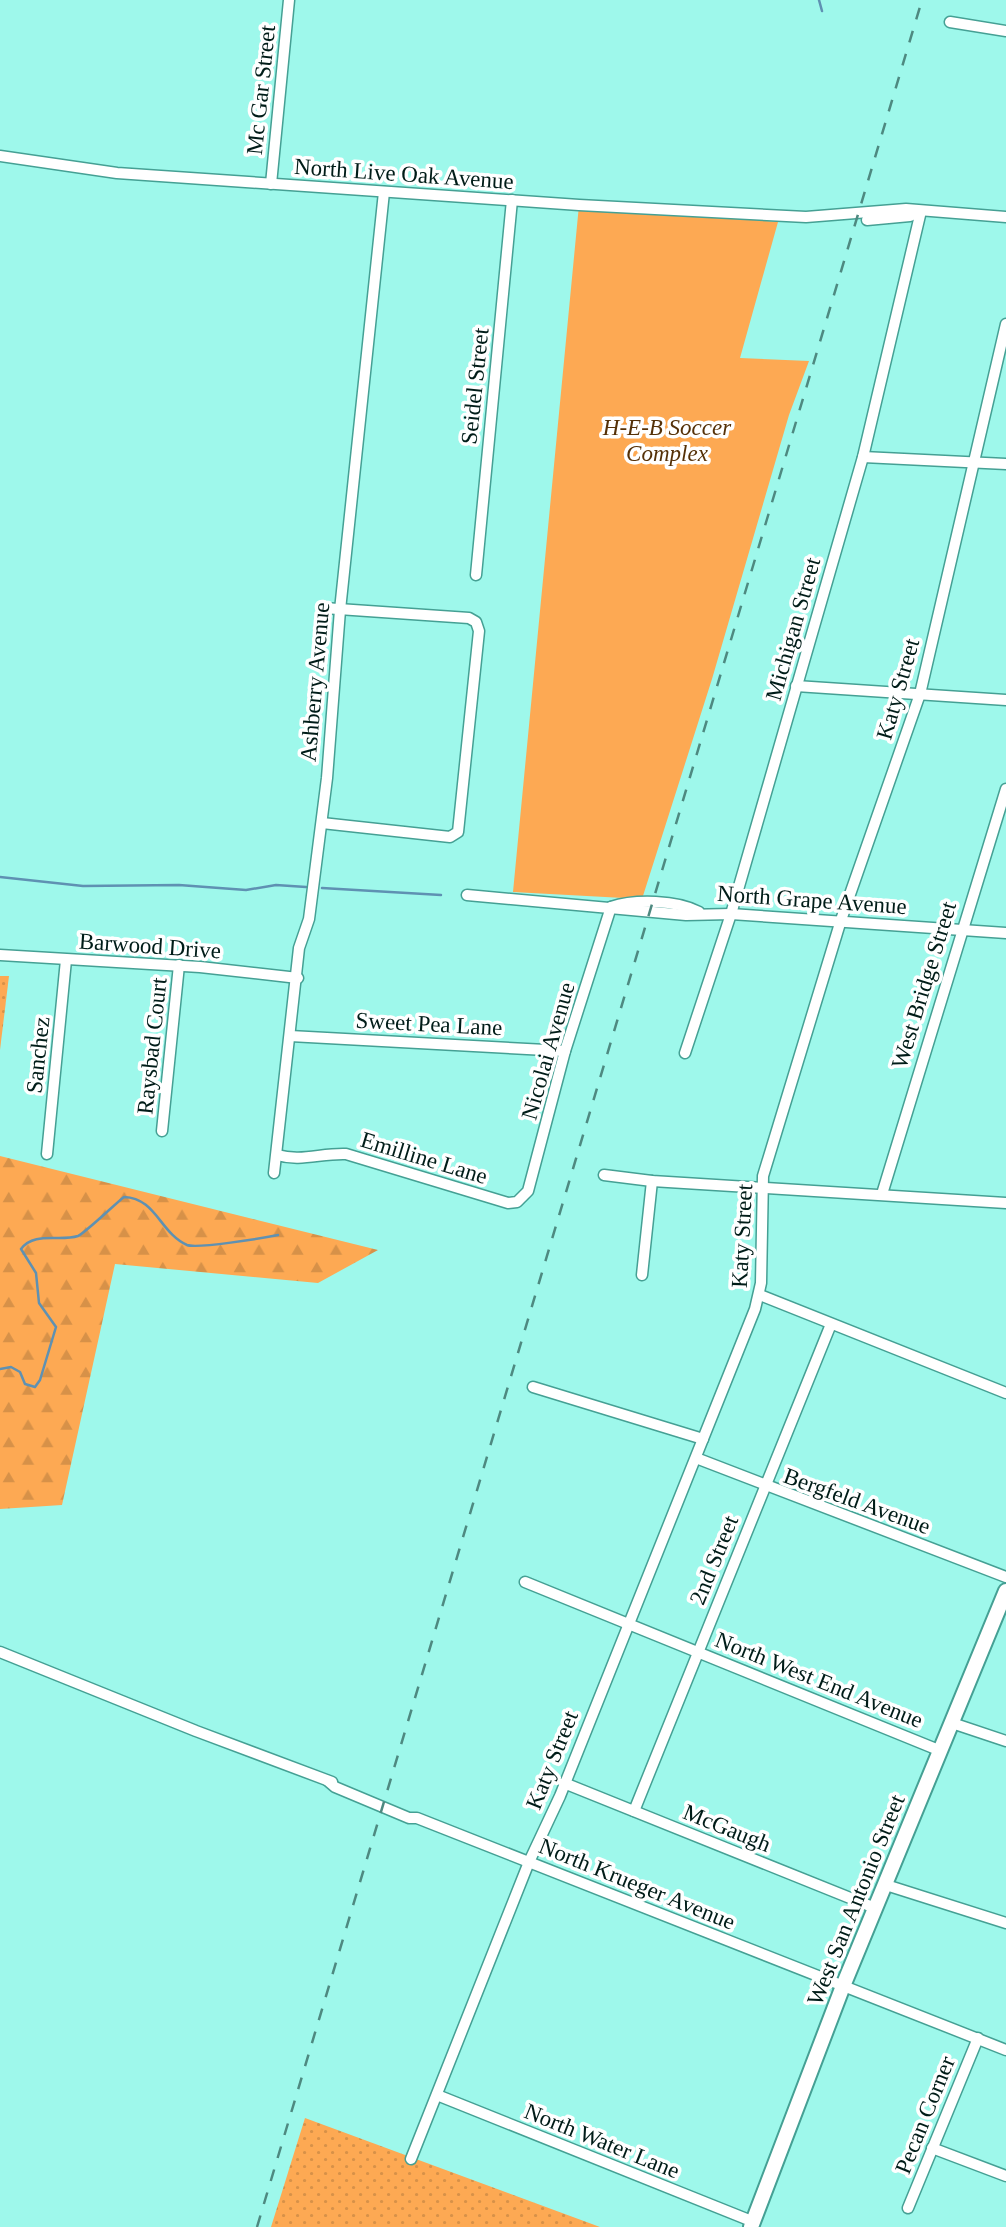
<svg xmlns="http://www.w3.org/2000/svg" width="1006" height="2227" font-family="'Times New Roman',serif">
<defs>
<pattern id="grass-dots" width="8" height="8" patternUnits="userSpaceOnUse" patternTransform="scale(1.75)"><rect width="8" height="8" fill="#fda953"/><path d="M2 2h.1M6 6h.1" fill="none" stroke="#d79148" stroke-width="1.8" stroke-linecap="round"/></pattern>
<pattern id="forest-firs" width="22" height="20" patternUnits="userSpaceOnUse" patternTransform="scale(1.75)"><rect width="22" height="20" fill="#fda953"/><path d="M5 1l3.5 6h-7zM16 11l3.5 6h-7z" fill="#d79148"/></pattern>
</defs>
<rect width="100%" height="100%" fill="#9ef8eb"/>
<!-- grass -->
<g fill="url(#grass-dots)">
<path d="M0,976H9L0,1050Z"/>
<path d="M305,2118L600,2227H271Z"/>
</g>
<!-- forest -->
<path fill="url(#forest-firs)" d="M0,1156L378,1250L318,1283L115,1264L62,1505L0,1509Z"/>
<!-- green -->
<path fill="#fda953" d="M579,205L778,222L740,358L809,361L789,415L712,679L642,899L513,892Z"/>
<g fill="none" stroke-linecap="round" stroke-linejoin="round">
<!-- stream -->
<g stroke="#5f91b2" stroke-width="2.5">
<path d="M819,0L822,11"/>
<path d="M0,877L83,886L179,885L246,890L276,885L306,887"/>
<path d="M322,888L441,895"/>
<path d="M0,1369L11,1367L20,1372L25,1384L35,1387L40,1380L56,1327L39,1303L36,1273L21,1249C34,1231 60,1242 78,1236C85,1233 115,1204 124,1197C156,1198 160,1233 187,1245C197,1249 263,1238 278,1235"/>
</g>
<defs>
<g id="street">
<path d="M950,22L1006,31"/>
<path d="M0,156L117,173L579,205L806,217L906,209L1006,217"/>
<path d="M271,184L289,0"/>
<path d="M867,220L910,216L920,211"/>
<path d="M863,457L1006,464"/>
<path d="M476,575L512,200"/>
<path d="M796,686L1006,700"/>
<path d="M322,823L450,837L458,832L479,631L476,622L469,618L324,608"/>
<path d="M467,895L686,915L731,914L1006,933"/>
<path d="M611,907C635,899 677,900 699,912"/>
<path d="M0,955L200,967L298,978"/>
<path d="M290,1036L565,1051"/>
<path d="M685,1053L731,914L863,457L921,211"/>
<path d="M162,1131L179,965"/>
<path d="M47,1154L66,960"/>
<path d="M277,1155C301,1162 321,1153 346,1154L508,1203L517,1202L528,1191L565,1051L611,907"/>
<path d="M274,1173L299,948L309,919L327,778L340,610L384,192"/>
<path d="M604,1175L652,1181L1006,1203"/>
<path d="M882,1194L1006,789"/>
<path d="M642,1275L652,1181"/>
<path d="M760,1295L1006,1393"/>
<path d="M533,1387L703,1439"/>
<path d="M696,1458L1006,1577"/>
<path d="M525,1582L941,1751"/>
<path d="M0,1652L196,1731L332,1782"/>
<path d="M952,1723L1006,1741"/>
<path d="M328,1781L335,1787L409,1818H417L1006,2050"/>
<path d="M564,1783L875,1908"/>
<path d="M634,1811L831,1324"/>
<path d="M886,1885L1006,1923"/>
<path d="M437,2095L754,2222"/>
<path d="M932,2148L1006,2176"/>
<path d="M411,2159L529,1862L560,1796L755,1309L761,1283L763,1176L841,920L920,694L1006,324"/>
<path d="M908,2208L978,2038"/>
</g>
<path id="secondary" d="M751,2227L843,1986L1006,1591"/>
</defs>
<!-- street casing -->
<use href="#street" stroke="#45a094" stroke-width="13"/>
<!-- secondary casing -->
<use href="#secondary" stroke="#45a094" stroke-width="18"/>
<!-- street -->
<use href="#street" stroke="#fff" stroke-width="10"/>
<!-- secondary -->
<use href="#secondary" stroke="#fff" stroke-width="14"/>
<!-- rail -->
<path stroke="#4e8980" stroke-width="2.5" stroke-dasharray="12 12" stroke-linecap="butt" d="M257,2227L922,0"/>
</g>
<g text-anchor="middle" dominant-baseline="central" stroke-width="7" stroke-linejoin="round" paint-order="stroke">
<!-- street labels -->
<g font-size="23" fill="#001c18" stroke="#fff">
<text transform="translate(261 90) rotate(-84)">Mc Gar Street</text>
<text transform="translate(404 174) rotate(4)">North Live Oak Avenue</text>
<text transform="translate(475 386) rotate(-84)">Seidel Street</text>
<text transform="translate(793 629) rotate(-74)">Michigan Street</text>
<text transform="translate(315 682) rotate(-85)">Ashberry Avenue</text>
<text transform="translate(898 689) rotate(-74)">Katy Street</text>
<text transform="translate(812 900) rotate(4)">North Grape Avenue</text>
<text transform="translate(150 946) rotate(4)">Barwood Drive</text>
<text transform="translate(924 985) rotate(-73)">West Bridge Street</text>
<text transform="translate(429 1024) rotate(3)">Sweet Pea Lane</text>
<text transform="translate(152 1046) rotate(-84)">Raysbad Court</text>
<text transform="translate(548 1051) rotate(-74)">Nicolai Avenue</text>
<text transform="translate(38 1055) rotate(-84)">Sanchez</text>
<text transform="translate(424 1158) rotate(17)">Emilline Lane</text>
<text transform="translate(742 1236) rotate(-87)">Katy Street</text>
<text transform="translate(857 1501) rotate(20)">Bergfeld Avenue</text>
<text transform="translate(714 1560) rotate(-68)">2nd Street</text>
<text transform="translate(819 1680) rotate(22)">North West End Avenue</text>
<text transform="translate(552 1760) rotate(-68)">Katy Street</text>
<text transform="translate(727 1828) rotate(22)">McGaugh</text>
<text transform="translate(637 1884) rotate(22)">North Krueger Avenue</text>
<text transform="translate(856 1900) rotate(-68)">West San Antonio Street</text>
<text transform="translate(925 2115) rotate(-68)">Pecan Corner</text>
<text transform="translate(602 2141) rotate(22)">North Water Lane</text>
</g>
<!-- park labels -->
<g font-size="23" font-style="italic" fill="#553108" stroke="#fff">
<text x="667" y="427">H-E-B Soccer<tspan x="667" dy="26">Complex</tspan></text>
</g>
</g>
</svg>
